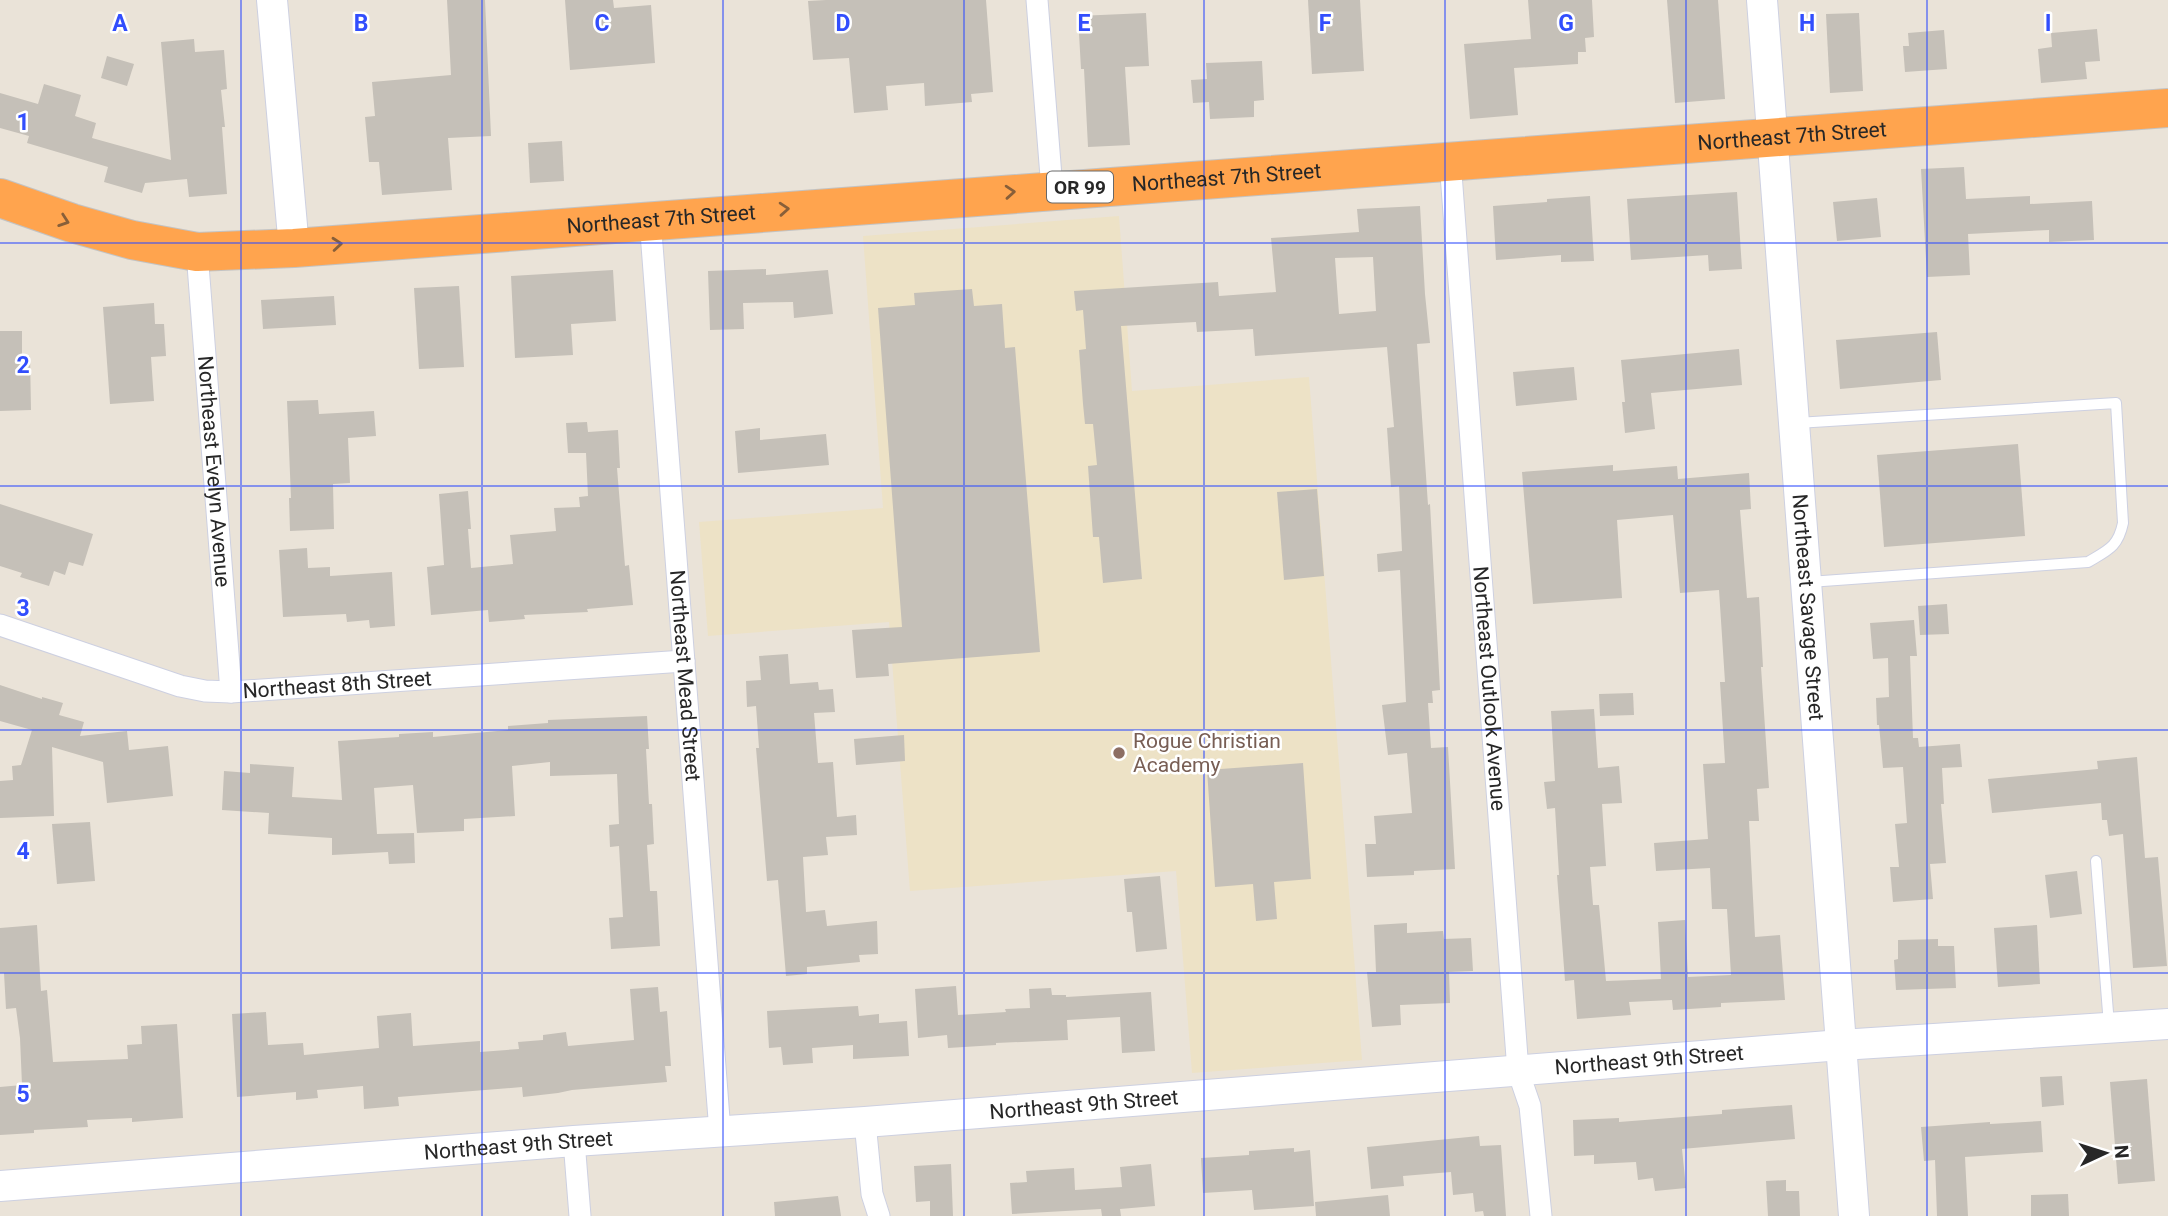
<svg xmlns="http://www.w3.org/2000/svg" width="2168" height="1216" font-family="Roboto,sans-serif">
<rect width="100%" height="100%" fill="#eae3d8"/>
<!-- education -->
<path fill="#ede2c6" d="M1119,216L1132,391L1309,377L1362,1060L1192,1073L1176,871L910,891L889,622L708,636L699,522L883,508L863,236Z"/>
<!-- building -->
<g fill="#c5c0b8" fill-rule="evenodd">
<path d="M447,0H485L491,136L448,138L452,190L382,195L379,162H369L365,117L375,116L372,82L451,75Z"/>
<path d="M565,0H613L614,8L651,5L655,63L570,70Z"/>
<path d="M826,0H986L993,92L971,94L972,102L925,106L924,83L886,86L888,110L854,113L849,58L813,60L808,1Z"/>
<path d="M1308,0H1360L1364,71L1312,74Z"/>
<path d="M1528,0H1592L1594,37L1585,38L1586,52H1578V64L1514,68L1518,115L1470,119L1464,44L1531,39Z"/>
<path d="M1667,0H1718L1725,99L1675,103Z"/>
<path d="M1146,13L1149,66L1125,67L1130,145L1088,147L1084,69H1081L1078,16Z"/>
<path d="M1859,13L1863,91L1830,93L1826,14Z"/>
<path d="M2097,29L2100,61L2085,62L2087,79L2041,83L2038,49L2052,47L2051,33Z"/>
<path d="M1944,30L1947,69L1905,72L1903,46H1909L1908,33Z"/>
<path d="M194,39L195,52L224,50L227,89L221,90L225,127H222L227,194L189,197L187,179L145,183L142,193L104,182L108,167L27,143L29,136L0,128V93L38,104L44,84L81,95L75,116L96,123L92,138L171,160L161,42Z"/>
<path d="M107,56L134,64L127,86L101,78Z"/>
<path d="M1262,61L1264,100L1254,101V117L1210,119L1209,102L1193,103L1191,80L1207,79L1206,63Z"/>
<path d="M562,141L564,181L530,183L528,143Z"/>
<path d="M1964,167L1966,199L2030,196V204L2092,201L2094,240L2049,242V230L1968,234L1970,275L1927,277L1921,169Z"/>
<path d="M1737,192L1742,269L1709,271L1708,255L1631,260L1627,199Z"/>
<path d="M1590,196L1594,261L1561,262V255L1496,260L1493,206L1547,202V199Z"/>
<path d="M1877,198L1881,237L1837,241L1833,202Z"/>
<path d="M1420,206L1425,294L1430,343L1417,344L1428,505L1430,504L1440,690L1432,691L1433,703H1428L1431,748L1448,747L1455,869L1414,871V875L1367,877L1365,844H1376L1374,816L1412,813L1407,753L1388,755L1382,705L1406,702L1400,570L1378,572L1377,554L1402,551L1399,486L1391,487L1387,428L1394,427L1387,347L1255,356L1253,329L1197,332L1196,322L1121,326L1142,579L1103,583L1099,537H1093L1088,466L1097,465L1093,424H1085L1083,404L1079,350L1086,349L1083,310L1076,311L1074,291L1218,282L1219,296L1276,292L1271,238L1359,232L1357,209ZM1373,257L1376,311L1339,314L1335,258Z"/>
<path d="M766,269V275L828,270L833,314L794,318L793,302L743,303L744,329L710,330L708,271Z"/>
<path d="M613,270L616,321L571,324L573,355L515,358L511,276Z"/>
<path d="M459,286L464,367L419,369L414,288Z"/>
<path d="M972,289L974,306L1002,304L1005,348L1015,347L1040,652L888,664L889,676L856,678L852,630L902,627L878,308L915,305L914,293Z"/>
<path d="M334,296L336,325L263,329L261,300Z"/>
<path d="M154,303L155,324H164L166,356L151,357L154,401L110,404L103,307Z"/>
<path d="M0,331H22V357L30,356L31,410L0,411Z"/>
<path d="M1937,332L1941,380L1840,389L1836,340Z"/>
<path d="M1739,349L1742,385L1651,393L1655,429L1625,433L1622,402H1625L1621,360Z"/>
<path d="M1574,367L1577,400L1516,406L1513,372Z"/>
<path d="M318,400L319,414L374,411L376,436L348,438L350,483L333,484L334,529L290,531L289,498H291L287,401Z"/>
<path d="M587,422L588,432L618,430L620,468H617L625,566L629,565L633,605L587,609L588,612L524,615L525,619L489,622L488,610L431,615L427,567L444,565L439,494L468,491L471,529H468L471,568L513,564L510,535L556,531L554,508L580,507L579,497L588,496L586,453H568L566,423Z"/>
<path d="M760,428V440L826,434L829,465L738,473L735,431Z"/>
<path d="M2018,444L2025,536L1884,547L1877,455Z"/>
<path d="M1613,465V471L1677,466L1678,479L1749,473L1751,509L1740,510L1747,598L1759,597L1763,667H1761L1769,788L1757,789L1759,821H1749L1755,937L1780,935L1785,1000L1721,1003V1007L1673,1010L1672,1000L1629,1002L1631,1015L1577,1019L1574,980L1565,981L1557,875H1559L1555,808L1547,809L1544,782L1555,781L1551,711L1594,709L1598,768L1619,766L1622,803L1602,804L1606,866L1590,867L1593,905H1599L1606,981L1661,979L1658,922L1685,920L1688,977L1731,975L1727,909H1712L1710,868L1656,871L1654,843L1708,839L1703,764L1725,763L1720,682H1725L1719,590L1680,593L1673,515L1617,520L1622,598L1533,604L1522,472Z"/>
<path d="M1317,489L1324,576L1284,580L1277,492Z"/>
<path d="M0,504L93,534L83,566L69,562L65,575L54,571L49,586L20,577L22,573L0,566Z"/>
<path d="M307,548L308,568L330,567V576L392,572L395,626L370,628L369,620L347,622L346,614L283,617L279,550Z"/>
<path d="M1947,604L1949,634L1920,635L1918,606Z"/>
<path d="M1914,620L1917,656H1910L1913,738H1918L1919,747L1960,744L1962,767L1942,768L1944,804H1941L1946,863L1930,864L1933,899L1893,902L1890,867H1899L1895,824L1907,823L1903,767L1883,768L1879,725H1877L1876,698L1889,697L1888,658L1873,659L1870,623Z"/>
<path d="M788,654L790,684L818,682L819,690L833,689L835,712L814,713L818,763L833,762L837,817L856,815L857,835L826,837L828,855L803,857L806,912L825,910L827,926L877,921L878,954L859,955L860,962L807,967V974L786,976L778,880L767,881L756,748H759L756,706L747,707L746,681L761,680L759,656Z"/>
<path d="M0,685L42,699V697L63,703L59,715L84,722L80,736L127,731L129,750L168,746L173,796L107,803L103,762L52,747L54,816L0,818V781L13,780L12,766L21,765L32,730L0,721Z"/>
<path d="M1633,693L1634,715L1600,716L1599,694Z"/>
<path d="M647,716L649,749H646L649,804H652L654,844L647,845L650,891H657L660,946L611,949L609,918L623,917L619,846L610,847L609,825L619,824L617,774L550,776V762L512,766L515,816L464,819V831L417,833L413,785L374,788L377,834L414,833L415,863L389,864L388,852L332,855V838L268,834L269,813L222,810L224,771L250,773V764L294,767L292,797L342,800L338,741L399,737V734L433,732V737L508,730V726L548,723V720Z"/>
<path d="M904,735L905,761L856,765L854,739Z"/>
<path d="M2137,757L2145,858L2158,857L2167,966L2133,968L2123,834L2109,836L2107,820H2102L2101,803L1992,813L1988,779L2098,769L2097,761Z"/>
<path d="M1303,763L1311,879L1274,882L1277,919L1256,921L1253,884L1215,887L1207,770Z"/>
<path d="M90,822L95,881L57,884L52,824Z"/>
<path d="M2077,871L2082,914L2050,918L2045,875Z"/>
<path d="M1160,876L1167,949L1136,952L1132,912H1127L1124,879Z"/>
<path d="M1407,923V933L1443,931L1444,939L1471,938L1473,971L1449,972L1450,1003L1400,1005L1401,1025L1372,1027L1367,972H1376L1374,925Z"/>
<path d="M37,925L41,991L47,990L53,1062L128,1059L127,1045L142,1044L141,1026L177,1024L183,1118L132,1122V1118L87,1120L88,1127L34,1130V1133L0,1135V1087L22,1085L20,1038L16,1008L6,1009L4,973H0V928Z"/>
<path d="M2037,925L2040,984L1998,987L1994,928Z"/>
<path d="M1938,939V946H1954L1956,988L1896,990L1894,960L1898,959V940Z"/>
<path d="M956,986L958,1015L1006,1012L1005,1009L1030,1008L1029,989L1051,988L1052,995H1066V997L1151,992L1155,1051L1122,1053L1120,1017L1067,1020L1068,1040L996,1043V1045L948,1048L947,1035L918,1038L915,989Z"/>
<path d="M658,987L660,1012L667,1011L671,1066H665L667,1082L572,1090L558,1093L523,1097L522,1087L398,1097L399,1106L364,1109L363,1086L317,1090L318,1098L296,1100V1092L237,1097L232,1014L266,1012L268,1045L303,1043L304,1055L379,1048L377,1016L411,1013L413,1046L480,1041V1052L519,1049L518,1042L543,1040V1035L566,1032L568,1046L634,1040L630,989Z"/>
<path d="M858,1006L859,1016L879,1014V1023L907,1021L909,1056L853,1059V1045L812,1048L813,1063L783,1065L781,1047L769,1048L767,1011Z"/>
<path d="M2062,1076L2064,1105L2042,1107L2040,1077Z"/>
<path d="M2147,1079L2155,1181L2118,1184L2110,1082Z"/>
<path d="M1792,1105L1795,1139L1682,1149L1686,1188L1655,1191L1653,1178L1638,1180L1636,1162L1594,1164V1155L1574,1156L1573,1120L1619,1118V1122L1722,1114V1110Z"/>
<path d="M2041,1121L2043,1152L1965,1157L1968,1216H1937L1935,1160L1924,1161L1921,1127L1990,1122V1124Z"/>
<path d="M1479,1136L1480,1146L1501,1145L1506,1216H1484L1483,1211L1475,1212L1473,1193L1453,1195L1451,1172L1403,1176L1404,1186L1371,1189L1367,1147Z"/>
<path d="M1294,1148V1152L1310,1150L1314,1206L1254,1210L1252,1190L1203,1193L1201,1158L1249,1155V1151Z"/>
<path d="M951,1164L953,1216H930V1201L916,1202L914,1166Z"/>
<path d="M1151,1164L1155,1206L1120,1209L1121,1216H1102L1101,1209L1012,1214L1010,1183L1027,1182L1026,1171L1074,1168L1075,1190L1122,1187L1120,1167Z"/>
<path d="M1786,1180V1191H1799L1800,1216H1768L1766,1181Z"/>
<path d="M2068,1194L2069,1216H2031V1195Z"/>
<path d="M1388,1195L1390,1216H1316L1315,1202Z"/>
<path d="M838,1196L841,1216H775L774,1202Z"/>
</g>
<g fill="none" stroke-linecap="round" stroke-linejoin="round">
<defs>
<g id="lane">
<path d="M1797,423L2116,403L2123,523C2118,547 2108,550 2088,562L1809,582"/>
<path d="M2096,861L2109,1025"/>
</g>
<g id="street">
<path d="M1037,0L1052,189"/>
<path id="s1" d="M1450,160L1518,1071L1530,1106L1541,1216"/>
<path id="s2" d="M650,219L720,1132"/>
<path id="s3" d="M197,252L231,692"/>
<path id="s4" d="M0,625L180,686L205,691L231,692L684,661"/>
<path d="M865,1122L872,1194L879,1216"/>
<path d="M574,1141L580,1216"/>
</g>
<g id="secondary">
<path d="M272,0L294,248"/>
<path id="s5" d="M1762,0L1854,1216"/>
<path id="s6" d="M0,1186L574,1141L865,1122L1841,1045L2168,1024"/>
</g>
<g id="highway">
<path id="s7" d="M0,198L72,223L132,240L197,252L294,248C918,198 1543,156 2168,108"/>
</g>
</defs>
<!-- lane casing -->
<use href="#lane" stroke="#cdd0e1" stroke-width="12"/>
<!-- street casing -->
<use href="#street" stroke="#cdd0e1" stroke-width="23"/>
<!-- secondary casing -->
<use href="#secondary" stroke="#cdd0e1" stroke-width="32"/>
<!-- highway casing -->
<use href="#highway" stroke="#c3c3c3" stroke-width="40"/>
<!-- lane -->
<use href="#lane" stroke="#fff" stroke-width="10"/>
<!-- street -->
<use href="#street" stroke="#fff" stroke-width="21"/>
<!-- secondary -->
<use href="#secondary" stroke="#fff" stroke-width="30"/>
<!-- highway -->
<use href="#highway" stroke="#ffa44e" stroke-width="38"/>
</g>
<!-- one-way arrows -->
<defs><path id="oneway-chevron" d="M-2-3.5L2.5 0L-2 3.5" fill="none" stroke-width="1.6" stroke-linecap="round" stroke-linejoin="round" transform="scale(1.75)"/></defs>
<g stroke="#885f39">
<use href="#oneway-chevron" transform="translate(1010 192) rotate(-4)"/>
<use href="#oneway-chevron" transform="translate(784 209) rotate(-4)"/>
<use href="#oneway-chevron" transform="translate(64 221) rotate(19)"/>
<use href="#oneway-chevron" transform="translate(337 244) rotate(-5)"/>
</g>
<!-- grid -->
<path fill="none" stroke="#324efd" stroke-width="2" stroke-opacity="0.55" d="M241,0V1216M482,0V1216M723,0V1216M964,0V1216M1204,0V1216M1445,0V1216M1686,0V1216M1927,0V1216M0,243H2168M0,486H2168M0,730H2168M0,973H2168"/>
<!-- markers -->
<circle fill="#8d6e63" stroke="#fff" stroke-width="2.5" cx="1119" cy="753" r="7"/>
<g text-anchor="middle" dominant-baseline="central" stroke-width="5" stroke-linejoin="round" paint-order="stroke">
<!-- shield labels -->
<rect fill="#fff" stroke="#686868" stroke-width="2" x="1047" y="171.5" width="66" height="31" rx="5"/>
<g font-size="19" font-weight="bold" fill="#272727">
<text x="1080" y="187">OR 99</text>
</g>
<!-- street labels -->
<g font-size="21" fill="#272727" stroke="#fff">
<text stroke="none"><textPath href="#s7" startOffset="1804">Northeast 7th Street</textPath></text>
<text stroke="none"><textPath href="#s7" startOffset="1237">Northeast 7th Street</textPath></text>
<text stroke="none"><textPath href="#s7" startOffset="670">Northeast 7th Street</textPath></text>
<text stroke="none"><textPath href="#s3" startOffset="220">Northeast Evelyn Avenue</textPath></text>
<text stroke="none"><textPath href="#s5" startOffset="609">Northeast Savage Street</textPath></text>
<text stroke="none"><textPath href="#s2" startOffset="458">Northeast Mead Street</textPath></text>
<text stroke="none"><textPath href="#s4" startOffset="348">Northeast 8th Street</textPath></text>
<text stroke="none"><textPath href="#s1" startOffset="530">Northeast Outlook Avenue</textPath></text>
<text stroke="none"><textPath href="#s6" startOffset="1654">Northeast 9th Street</textPath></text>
<text stroke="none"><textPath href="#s6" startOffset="1087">Northeast 9th Street</textPath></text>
<text stroke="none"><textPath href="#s6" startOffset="520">Northeast 9th Street</textPath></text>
</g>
<!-- education labels -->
<g font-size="21" fill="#785e54" stroke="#fff" text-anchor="start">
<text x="1133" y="741">Rogue Christian<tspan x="1133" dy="24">Academy</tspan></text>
</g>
</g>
<g font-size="23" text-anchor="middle" font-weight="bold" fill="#324efd" stroke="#fff" stroke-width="5" stroke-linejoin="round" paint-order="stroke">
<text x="120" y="31">A</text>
<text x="361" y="31">B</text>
<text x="602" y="31">C</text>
<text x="843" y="31">D</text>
<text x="1084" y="31">E</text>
<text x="1325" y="31">F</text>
<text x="1566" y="31">G</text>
<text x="1807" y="31">H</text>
<text x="2048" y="31">I</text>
<text x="23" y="130">1</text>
<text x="23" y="373">2</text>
<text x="23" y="616">3</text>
<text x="23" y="859">4</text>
<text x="23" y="1102">5</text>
</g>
<!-- north arrow -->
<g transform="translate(2105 1153) rotate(86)" stroke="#ffffff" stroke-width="5" paint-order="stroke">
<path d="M0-5L12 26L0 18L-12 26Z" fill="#272727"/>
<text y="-10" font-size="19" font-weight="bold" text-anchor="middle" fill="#272727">N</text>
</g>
</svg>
